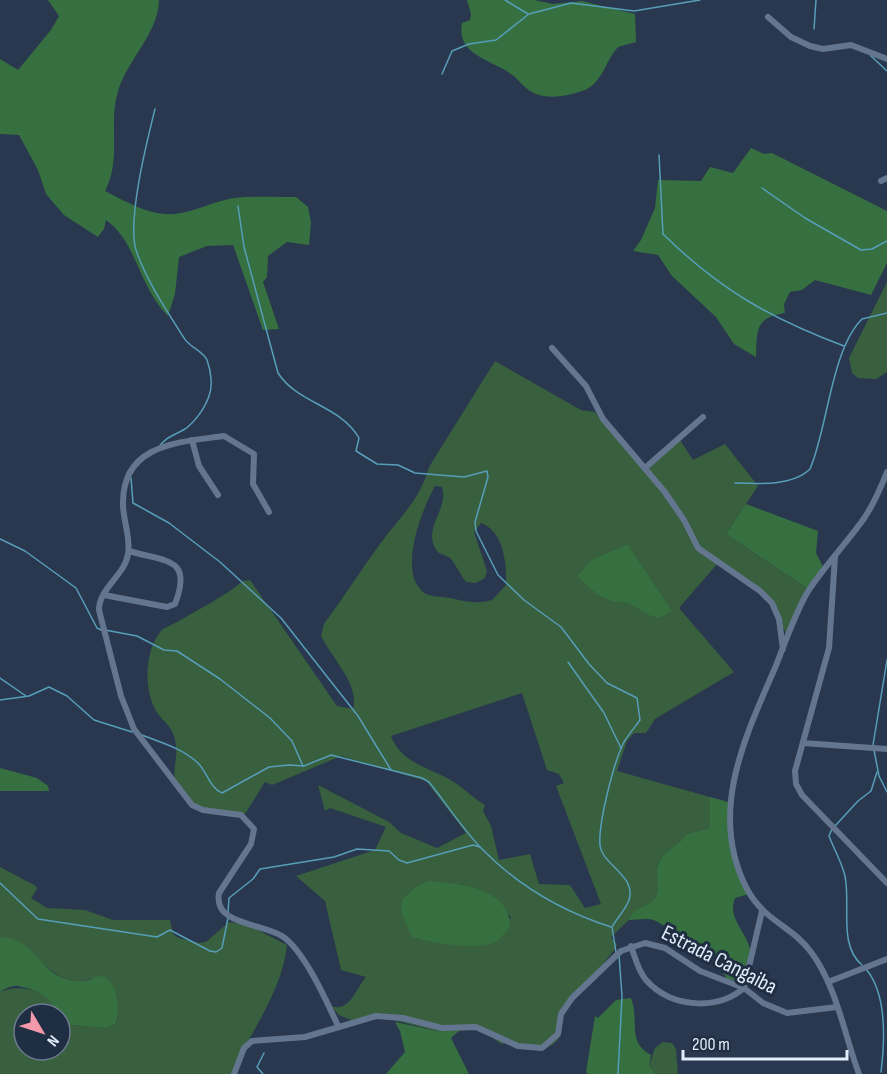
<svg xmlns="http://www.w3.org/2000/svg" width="887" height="1074" font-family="'Sofia Sans Condensed',sans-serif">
<rect width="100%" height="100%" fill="#29384e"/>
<!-- green -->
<g fill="#385f3e" fill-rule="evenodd">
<path d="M887,282V372L876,379L858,378L852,373L849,358Z"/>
<path d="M495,361L581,410L595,412L645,472L680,440L693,460L725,444L758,486L726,534L808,589L788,637L767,598L718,563L679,608L734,672L655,719L646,733H634L627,741L617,771L710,797V828L686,834C679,847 663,850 658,863C656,869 657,876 658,882C660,901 645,907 631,915L629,920L611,937L617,945L615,949L557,1021L559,1038C542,1061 522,1037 501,1044L488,1034L476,1030L437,1031L385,1018L356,1022L339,1015L331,1006C350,1013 356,988 366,977L341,970L325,901L296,876L375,850L386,827L330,808L325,811L318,785L389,822L401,833L437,848L466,833L426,781L341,756L272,785L265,782L245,814C231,810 208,814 196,805C159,777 183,766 174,736C171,726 164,722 158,714C143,693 144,651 161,631C165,627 172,625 177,622C199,609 224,597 243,581L250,580L337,706L353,709C360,685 331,657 321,636L324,624C343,598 361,570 380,544C399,518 420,500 429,467ZM435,486L442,487C449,508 424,526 435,548C438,555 445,554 450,558C453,560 462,577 466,582L476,583L485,578L487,571L474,532L481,523C503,531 507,562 506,585L492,600C477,604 466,602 451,598C440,596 427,598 420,589C400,566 422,509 435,486ZM627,544L646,614L628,603L593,559ZM522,693L547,770L559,774L564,783L556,786L601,904L585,908L570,885L539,884L530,854L499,860L491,826L483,811L485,805C473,798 465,789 454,782C432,768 401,764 391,736ZM429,881C464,883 490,887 511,918L492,943C467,946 437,945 413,937L401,912Z"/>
<path d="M0,867L36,886L37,889L31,898L47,908L85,910L113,920H170L173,934L179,938L199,943L206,942L229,922L248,925L287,945C282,992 251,1031 231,1074H0V992C17,984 46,988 54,1008L51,1014H24V1050H60V1024L105,1028L115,1025C121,1014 118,990 109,982C99,972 86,983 74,981C47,977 26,939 0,937Z"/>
<path d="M663,1042L672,1043L676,1049L678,1074H656L649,1066L655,1048Z"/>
</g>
<!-- forest -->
<g fill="#367040">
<path d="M48,0H159C159,32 128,59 118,91C108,124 122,159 105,191C127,202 149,216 175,214C195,212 214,201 234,198C255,196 275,197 296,197L308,207L311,222L309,245L287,242L268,256L267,277L263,282L279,329L263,330L233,245L207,246L179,257L175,294L168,316C138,286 137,242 106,220L104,229L98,237L64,215L46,194L38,170L19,135L0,134V59L18,70L51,30L59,16Z"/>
<path d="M467,0H534L553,4L582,1L635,14L636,42L618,47C605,61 603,82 585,90C571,95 554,99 539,95C525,91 521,81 511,74C490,59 456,55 462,23L470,20L471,14Z"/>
<path d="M751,148L764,154L772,153L887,211V263L871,295L815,280L802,290L790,292L784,304L785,313C755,318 757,329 756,357L734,344L716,317L672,276L658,255L633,251L641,240L655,208L658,180L701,181L710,167L733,173Z"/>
<path d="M746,504L818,531L816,553L824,569L808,589L726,534Z"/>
<path d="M627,544L672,611L659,618L646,614L628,603L612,601L598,595L577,576L593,559Z"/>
<path d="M0,768L37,778L48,786L49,791H0Z"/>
<path d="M710,797L728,802V828L749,894L735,898C727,918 746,931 750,949C752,960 747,972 742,982L727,979C722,965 668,925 653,920C647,918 636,920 629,920C633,907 645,909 653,900C663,890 654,876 658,864C662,850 679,847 686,834L710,828Z"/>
<path d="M429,881C457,882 512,889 510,927C505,932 500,940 493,943C476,950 430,943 412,937L401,912L402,899L418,886Z"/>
<path d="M0,937C30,938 38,964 57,975C66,980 77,983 88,980C92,979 96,976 101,976C119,980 121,1013 115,1025L105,1028L60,1024V1014H51L54,1008C49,995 31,988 18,986C13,985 5,989 0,992Z"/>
<path d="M631,998C640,1023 626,1041 651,1055L649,1066L656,1074H588L586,1072L595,1016L598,1018L616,1000Z"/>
<path d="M395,1022L437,1031L460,1030L451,1038L469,1074H386L405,1052L400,1031Z"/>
</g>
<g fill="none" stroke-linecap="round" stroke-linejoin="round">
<!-- stream -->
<g stroke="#579eb9" stroke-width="1.5">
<path d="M505,0L528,14"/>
<path d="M814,29L816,0"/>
<path d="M871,56L887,71"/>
<path d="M442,74L452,51L469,44L496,40L529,14L571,3L634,11L700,0"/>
<path d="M155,109C147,141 127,220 136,250C146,280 167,311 184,338C189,347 203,351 207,360C211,371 213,386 209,396C205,408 195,422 185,429C175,435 165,437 159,447"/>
<path d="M659,155L663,234C720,290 770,318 844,346"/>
<path d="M762,188L805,218L861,250L872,249L887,241"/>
<path d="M238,206L244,247L278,373C298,404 340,405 359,438L356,451L377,464L398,465L415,473L464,477L487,471L488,477L475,522L476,531L498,575L524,600L561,627L589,664L607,683L637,698L640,720C635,727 629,734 624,742C614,761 598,824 600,845C602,865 637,876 629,900C626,909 617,918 612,927L616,952"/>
<path d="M131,478L133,503L169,523L220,562L281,618L358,716L391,770"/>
<path d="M735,483C758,484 793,486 810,469C828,427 831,350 862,319L887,313"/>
<path d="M0,539L25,551L76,588L97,628L101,630"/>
<path d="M105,630L137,636L164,650L177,651L220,679L270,718L292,741L303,766"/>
<path d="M568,662L604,713L621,748"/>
<path d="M0,678L26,696"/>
<path d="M0,700L29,696L49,687L67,696L94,720L132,732"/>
<path d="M142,735C162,743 182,748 198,763C207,772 210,788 222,793L269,767L289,765L304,766L331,755L422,778L429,782C446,803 462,828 481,848C518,886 561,911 611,927"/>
<path d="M873,745L887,660"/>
<path d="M874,750L879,776L887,792"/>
<path d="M835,826L858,801L871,791L877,772"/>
<path d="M832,829L829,836C834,849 842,863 845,876C851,905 838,945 862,965"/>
<path d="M0,883L38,919L157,937L170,930L210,951L216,952L222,948L228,918"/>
<path d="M228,913L229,898L253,879L260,869L334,857L357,849L389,851L399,860L407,863L473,845L480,847"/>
<path d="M866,969C887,994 885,1040 881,1072"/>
<path d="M263,1074L257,1067L264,1053"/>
<path d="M618,1074L622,996L619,955"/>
</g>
<!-- minor -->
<g stroke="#64768f" stroke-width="6">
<path d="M768,17L791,37L810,46L823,49L851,45L887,59"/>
<path d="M881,181L887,178"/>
<path d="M552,348L586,386L603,419L664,491L684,520L698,548L760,591L772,603L779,619L783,649"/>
<path d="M192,440L199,466L218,495"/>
<path d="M645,468L703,417"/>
<path d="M269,512L253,484L254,454L224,436C181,442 122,443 123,504C123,520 131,538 128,554C125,575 99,588 99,610L121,696L134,729L192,805L203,810L241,815L254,829L251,844L219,893C213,925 262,923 282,936C304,950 327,1002 338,1026"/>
<path d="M835,557L829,648L795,771L796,784L802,795L887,883"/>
<path d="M104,595L167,607L175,604C193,557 166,562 129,551"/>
<path d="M803,743L887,749"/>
<path d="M631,946C635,957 638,971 646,980C671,1008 717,1011 744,988L762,911"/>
<path d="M828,982L887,959"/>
<path d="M234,1074L244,1048L252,1041L305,1037L376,1016L403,1018L442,1028L476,1027L518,1046L542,1048L558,1034L561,1014L572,998L621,951L645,943L665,948L700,971L744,988L763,1003L787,1013L837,1007"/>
<path d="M859,1074C844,1034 837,987 811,952C792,926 764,921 747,889C708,814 744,739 775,668C785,643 794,616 807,593C824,566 847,543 865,517C874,503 881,487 887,472"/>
</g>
</g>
<g text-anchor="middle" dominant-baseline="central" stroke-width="6" stroke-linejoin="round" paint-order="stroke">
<!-- street labels -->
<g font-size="22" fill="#e2ecfb" stroke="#1f2e43">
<text transform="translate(719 960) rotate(27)">Estrada Cangaiba</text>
</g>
</g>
<!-- north arrow -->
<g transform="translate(42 1032) rotate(129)"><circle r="28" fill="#1f2e43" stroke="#6d7a8d" stroke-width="1.5"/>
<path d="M0-4.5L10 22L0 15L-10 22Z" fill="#f39aaa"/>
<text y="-9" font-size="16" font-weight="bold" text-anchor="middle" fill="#e2ecfb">N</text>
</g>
<!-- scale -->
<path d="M683 1050v9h164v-9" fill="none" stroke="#e2ecfb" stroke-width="3"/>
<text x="692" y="1050" font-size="18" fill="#e2ecfb" stroke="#1f2e43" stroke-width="4.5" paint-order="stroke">200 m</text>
</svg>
